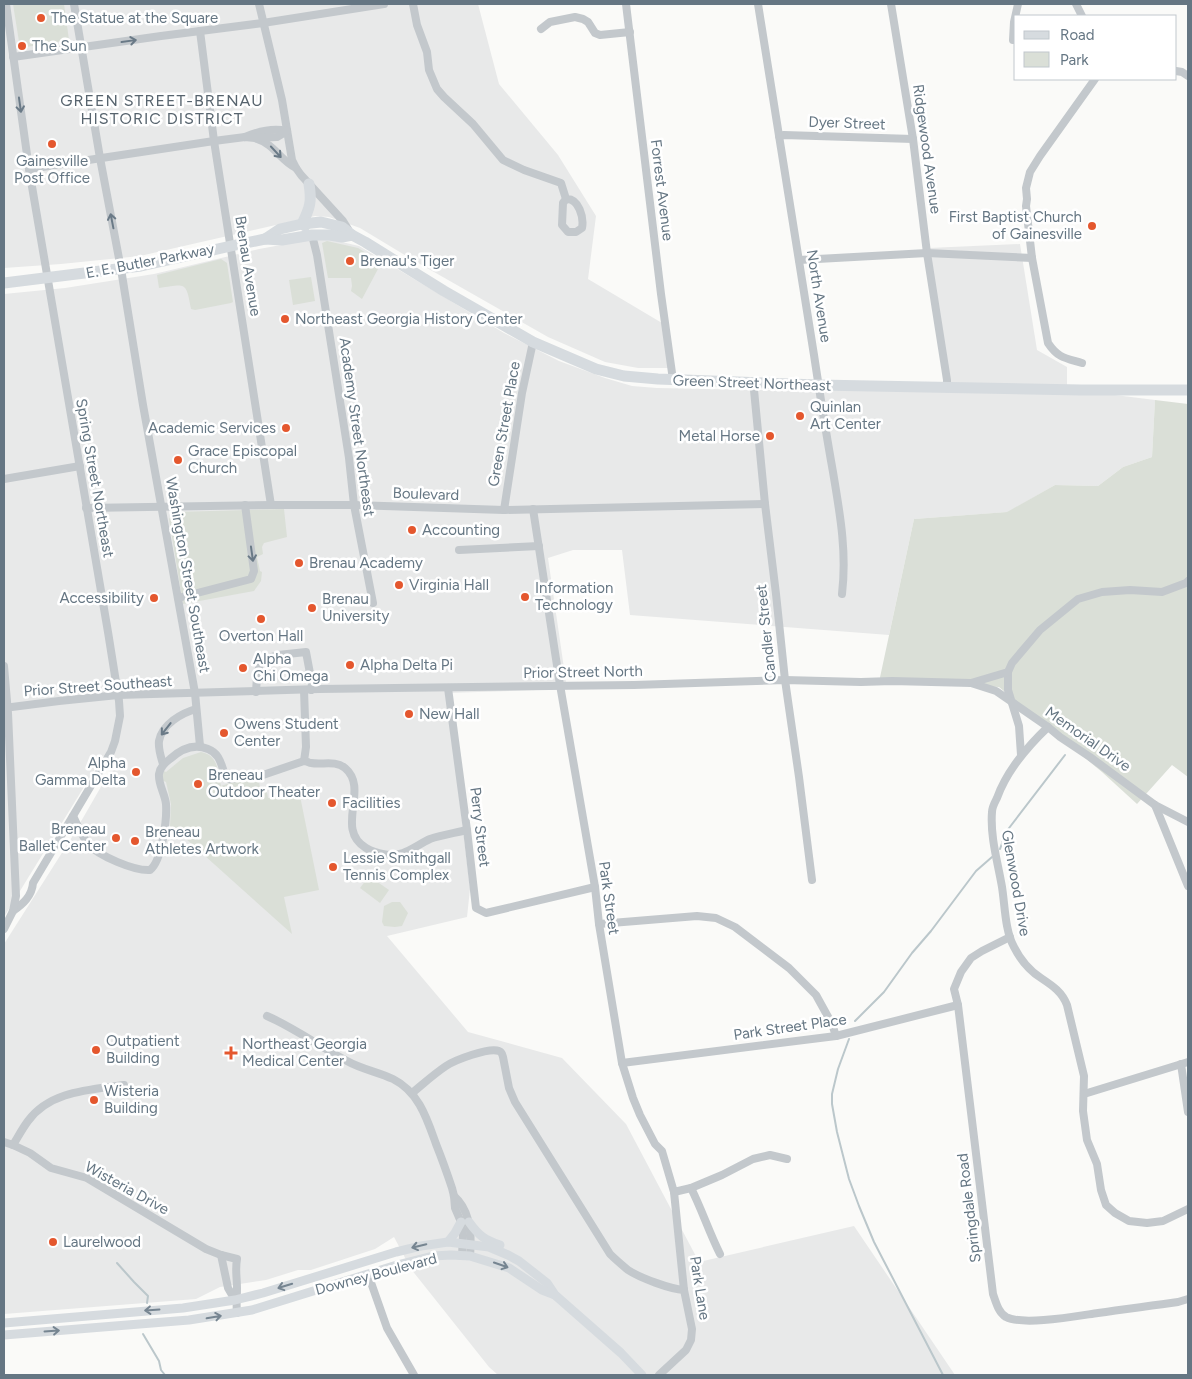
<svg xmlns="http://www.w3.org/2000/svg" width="1192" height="1379" font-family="Figtree,sans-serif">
<rect width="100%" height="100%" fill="#fafaf8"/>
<!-- built -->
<g fill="#e8e9e9">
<path d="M4,4H478L499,84L558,155L596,216L588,279L662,323L668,368H638L605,362L548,337L413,260L360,228L329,217L315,216L140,256L61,264L4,268Z"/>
<path d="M329,239L359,246L504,333L559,361L605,378L632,386L657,388L820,391L894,388L951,392L929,248L1020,244L1037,350L1067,367V389L1155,400L1152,457L1123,467L1098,486L1055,485L1008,512L914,519L889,635L630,615L622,550H573L548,558L567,689L447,693L470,889L467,917L387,936L468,1032L562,1058L626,1124L699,1262L854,1226L955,1375H498L489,1367L411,1269L394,1237L375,1249L311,1270H298L266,1280L220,1287L196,1299L4,1314V944L72,837L117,759L103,756L4,917V294L65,288L154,274L259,249L309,240Z"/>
</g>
<!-- green -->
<g fill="#dadfd7">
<path d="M13,4H64L69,40L20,48Z"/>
<path d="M327,241L358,248L381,262V265L378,269L362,299L351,291L352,286L351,278H328L322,243Z"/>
<path d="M221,259L227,263L233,302L231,303L195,310L191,309C186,281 186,284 159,288L157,275Z"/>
<path d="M311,277L315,301L293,305L289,280Z"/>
<path d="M1155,400L1188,404V777L1172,765L1137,804L1102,772L999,687L879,682L914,519L1007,512L1055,485L1098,486L1123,467L1152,457Z"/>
<path d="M284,509L287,537L264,543L262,547L263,554L257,557L260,571L262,572L261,581L254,591L183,604L169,519L174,512Z"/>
<path d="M201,752C218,755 218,771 221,786L236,781H259L260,788L266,787L268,798L299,791L319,890L284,897L292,934L175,829L170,827L171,804L166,782L161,780L164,771L166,772L183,758Z"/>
<path d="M369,876L389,890L380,903L360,888Z"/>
<path d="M392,902H400L408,913L402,926L395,927L384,926L382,922L384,906Z"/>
</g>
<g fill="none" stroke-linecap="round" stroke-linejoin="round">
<!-- stream -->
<g stroke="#bbc7cb" stroke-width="2">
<path d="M1000,849L1006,832L1065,755"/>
<path d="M855,1021L884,992L912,953L931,931L976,871L992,857"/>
<path d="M849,1039L838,1069L832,1094V1104L837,1132L849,1179L859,1206L874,1242L943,1375"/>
<path d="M117,1263L134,1282L148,1296L147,1303"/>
<path d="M143,1334L159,1361L161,1370L165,1375"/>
</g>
<!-- minor -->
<g stroke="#c3c8cc" stroke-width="8">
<path d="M6,4L29,169L108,632L119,701L120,716L115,741L111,752L33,883C32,896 23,904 13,911"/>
<path d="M74,4L100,158L121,269L143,405L195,693L200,746"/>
<path d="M259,4L282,100L292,160L296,168L301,175L343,221L348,229"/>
<path d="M413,4L417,25L427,52L429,70L437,89L444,97L473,124L503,160L524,170L561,183L566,199L563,203L562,225L568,232H576L582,228C584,218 579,198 566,199"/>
<path d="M626,4L661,294L673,380"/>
<path d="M758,4L814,355C820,395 826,433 833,472C840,514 847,552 842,594"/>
<path d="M891,4L913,139L927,253L947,380V388"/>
<path d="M1076,4L1082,16"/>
<path d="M541,29L550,22L575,17L583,19L588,22L595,33L600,35L630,32"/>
<path d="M200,31L214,141L271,505"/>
<path d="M1013,40L1014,22L1018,4"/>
<path d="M13,57L161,36L263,23L384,4"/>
<path d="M1176,71L1182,72L1188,76"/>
<path d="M779,136L784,135L913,139"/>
<path d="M245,137C259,131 273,128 287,131"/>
<path d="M257,139C274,144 281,161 296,168"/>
<path d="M29,169L214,141L245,137L255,138L277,137L287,131"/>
<path d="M312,235L317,255L349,458L354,505L373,603"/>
<path d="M799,260L927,253L1032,258"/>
<path d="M1082,363C1065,358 1058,358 1048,343L1032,258L1026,206L1027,199L1026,188L1030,172L1040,156L1095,79"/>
<path d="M751,383L754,390L765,504L776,594L785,680L799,777L812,880"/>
<path d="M4,479L80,466"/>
<path d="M86,508L271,505H354L504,510L765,504"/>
<path d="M533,509L560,685L595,887L599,924L622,1063L633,1098L640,1115L655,1144L662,1151L674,1192L691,1188C702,1210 709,1232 720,1254"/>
<path d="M504,510L522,393L533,342"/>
<path d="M459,550L539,546"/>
<path d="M178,598L251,579L254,571L245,505"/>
<path d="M4,666L8,713L16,896L13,911L4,929"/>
<path d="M1008,672V690L1019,726L1021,755"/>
<path d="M971,683L996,691L1048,727L1060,737L1090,757L1155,805L1188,822"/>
<path d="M448,688L467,830L476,908L486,913L595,887"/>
<path d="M304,690L306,747L304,761"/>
<path d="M256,692L257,676L261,660L278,655L306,652L312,684L311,690"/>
<path d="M4,708L59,701L118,695L319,689L634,685L785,680L861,682L892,681L971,683L1008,672L1012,663L1040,630L1078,599L1102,592L1130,590L1162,592L1186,583L1188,581"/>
<path d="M1048,727C1027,747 1007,770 997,798C995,802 992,807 992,812C990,837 998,863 1002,887C1005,906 1005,931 1014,947C1020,959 1030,971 1041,978C1053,986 1062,992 1067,1005L1084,1076L1083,1111L1087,1140L1097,1164L1101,1190L1106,1205L1115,1213L1129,1221L1147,1223L1163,1221L1188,1209"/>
<path d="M163,764C161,757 158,749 159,741C162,724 182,713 196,709"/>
<path d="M1155,805L1188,886"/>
<path d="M73,816C77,824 83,838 88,844C99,856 134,871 150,870C162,861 167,819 166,804C165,794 158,784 159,774C160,767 165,763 170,759C181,749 194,743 208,749C221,754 221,766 226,777L229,779L263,775L304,761C307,761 309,763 311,763C323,765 335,760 345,768C370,789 334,829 366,848C376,854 391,857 403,853C412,850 421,843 430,839C442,835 455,833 467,830"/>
<path d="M599,924L697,916L716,918L735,927L789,968L816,995L832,1024L836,1036"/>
<path d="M1010,937L982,951L971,958L961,972L954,989L958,1005L993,1294C996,1302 998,1312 1006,1317C1023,1326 1077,1316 1098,1313C1124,1309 1151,1306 1178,1302L1188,1299"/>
<path d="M267,1016C295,1028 320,1047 347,1061C361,1069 378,1072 393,1079C419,1092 427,1119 436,1144C442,1159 447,1173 452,1188L454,1196L455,1208L461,1222L463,1235L462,1256"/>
<path d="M622,1063L836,1036L958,1005"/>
<path d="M1181,1064L1188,1112"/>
<path d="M412,1093C423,1084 434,1074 446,1066C455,1060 489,1047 499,1051C502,1052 502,1054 503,1057L509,1088L515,1102L610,1254C616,1260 622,1265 628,1270C640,1278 670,1289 684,1290"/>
<path d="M1084,1094L1188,1062"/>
<path d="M4,1142L13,1145L30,1153L51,1168L87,1178L206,1249L221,1255L237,1259C235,1270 237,1277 237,1288C237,1297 236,1303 237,1313"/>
<path d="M13,1145C18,1137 22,1129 28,1121C50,1091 89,1090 124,1085"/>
<path d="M691,1188L722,1175L753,1159L770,1155L787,1159"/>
<path d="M454,1196C471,1211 472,1235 470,1256"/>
<path d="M221,1255L228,1288L235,1300"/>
<path d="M368,1274L387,1328L414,1375"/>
<path d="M659,1375L686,1350L691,1340L692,1329L684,1290L674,1192"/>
</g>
<!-- major -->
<g stroke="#d6dbdf" stroke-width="9">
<path d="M469,1222C479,1236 485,1240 500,1245"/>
<path d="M448,1242L455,1233L461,1222"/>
<path d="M4,1323L183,1308L235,1300L263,1293L396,1252L421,1246L448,1242L489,1247L508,1255L519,1261L547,1283L555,1295L621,1353L642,1375"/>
<path d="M4,1335L189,1320L252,1310L397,1265L433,1256L451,1255L470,1256L509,1268L542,1290L555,1295"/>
</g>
<!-- highway -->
<g stroke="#d6dbdf" stroke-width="11">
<path d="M305,226L302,224C310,208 312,201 309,184"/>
<path d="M265,239L280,229L302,224L321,222L342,227L352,235L365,242L444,291L533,342L596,369L624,376L658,379L818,385L1081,390H1188"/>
<path d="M4,283L141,266L231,246L265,239L282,240L312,235H330L342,237L352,235"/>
</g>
</g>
<!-- one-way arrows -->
<defs><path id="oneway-shaft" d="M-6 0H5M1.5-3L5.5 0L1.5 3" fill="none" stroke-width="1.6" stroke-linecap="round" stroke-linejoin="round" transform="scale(1.25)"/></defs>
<g stroke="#6a7a87">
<use href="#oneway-shaft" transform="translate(129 41) rotate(-8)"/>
<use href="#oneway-shaft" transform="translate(20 105) rotate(82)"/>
<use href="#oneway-shaft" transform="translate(276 152) rotate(47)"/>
<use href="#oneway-shaft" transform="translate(112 221) rotate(-101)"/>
<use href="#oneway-shaft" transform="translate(252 554) rotate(82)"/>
<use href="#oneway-shaft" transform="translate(166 729) rotate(128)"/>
</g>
<g stroke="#768591">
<use href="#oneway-shaft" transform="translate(419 1246) rotate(167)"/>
<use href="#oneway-shaft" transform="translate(501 1265) rotate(19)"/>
<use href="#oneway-shaft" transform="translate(285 1286) rotate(163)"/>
<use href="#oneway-shaft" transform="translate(152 1310) rotate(176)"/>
<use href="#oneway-shaft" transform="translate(214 1317) rotate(-10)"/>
<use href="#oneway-shaft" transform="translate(52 1331) rotate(-4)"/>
</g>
<!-- markers -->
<g fill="#e4572e" stroke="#fff" stroke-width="2">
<circle cx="41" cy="18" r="5"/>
<circle cx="22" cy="46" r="5"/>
<circle cx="52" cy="144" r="5"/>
<circle cx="1092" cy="226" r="5"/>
<circle cx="350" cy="261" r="5"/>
<circle cx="285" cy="319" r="5"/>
<circle cx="800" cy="416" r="5"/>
<circle cx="286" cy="428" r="5"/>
<circle cx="770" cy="436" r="5"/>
<circle cx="178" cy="460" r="5"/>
<circle cx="412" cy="530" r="5"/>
<circle cx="299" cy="563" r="5"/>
<circle cx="399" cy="585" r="5"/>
<circle cx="525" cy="597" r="5"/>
<circle cx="154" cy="598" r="5"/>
<circle cx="312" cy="608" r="5"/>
<circle cx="261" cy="619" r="5"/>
<circle cx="350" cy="665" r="5"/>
<circle cx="243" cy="668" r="5"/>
<circle cx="409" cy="714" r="5"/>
<circle cx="224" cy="733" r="5"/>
<circle cx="136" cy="772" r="5"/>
<circle cx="198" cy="784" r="5"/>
<circle cx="332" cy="803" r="5"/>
<circle cx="116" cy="838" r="5"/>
<circle cx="135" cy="841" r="5"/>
<circle cx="333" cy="867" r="5"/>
<circle cx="96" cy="1050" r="5"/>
<path d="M228.5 1045.5h5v5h5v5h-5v5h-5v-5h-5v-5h5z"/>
<circle cx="94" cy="1100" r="5"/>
<circle cx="53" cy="1242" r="5"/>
</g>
<g text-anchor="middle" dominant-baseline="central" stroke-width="5" stroke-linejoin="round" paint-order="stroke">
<!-- poi labels -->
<g font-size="15" fill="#657683" stroke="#fff" text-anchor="start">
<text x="51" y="18">The Statue at the Square</text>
<text x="32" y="46">The Sun</text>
<text x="52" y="161" text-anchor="middle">Gainesville<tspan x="52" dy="17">Post Office</tspan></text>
<text x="1082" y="217" text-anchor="end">First Baptist Church<tspan x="1082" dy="17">of Gainesville</tspan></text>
<text x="360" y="261">Brenau's Tiger</text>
<text x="295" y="319">Northeast Georgia History Center</text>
<text x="810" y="407">Quinlan<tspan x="810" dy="17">Art Center</tspan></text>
<text x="276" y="428" text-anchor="end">Academic Services</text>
<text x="760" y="436" text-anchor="end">Metal Horse</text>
<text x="188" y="451">Grace Episcopal<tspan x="188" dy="17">Church</tspan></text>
<text x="422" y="530">Accounting</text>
<text x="309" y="563">Brenau Academy</text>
<text x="409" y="585">Virginia Hall</text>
<text x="535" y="588">Information<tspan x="535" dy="17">Technology</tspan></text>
<text x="144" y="598" text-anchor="end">Accessibility</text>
<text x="322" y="599">Brenau<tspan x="322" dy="17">University</tspan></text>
<text x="261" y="636" text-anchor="middle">Overton Hall</text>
<text x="253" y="659">Alpha<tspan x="253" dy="17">Chi Omega</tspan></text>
<text x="360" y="665">Alpha Delta Pi</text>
<text x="419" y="714">New Hall</text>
<text x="234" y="724">Owens Student<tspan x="234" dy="17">Center</tspan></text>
<text x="126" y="763" text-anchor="end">Alpha<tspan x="126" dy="17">Gamma Delta</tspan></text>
<text x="208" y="775">Breneau<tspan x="208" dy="17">Outdoor Theater</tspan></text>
<text x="342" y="803">Facilities</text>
<text x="106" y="829" text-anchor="end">Breneau<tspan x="106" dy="17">Ballet Center</tspan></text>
<text x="145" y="832">Breneau<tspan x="145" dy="17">Athletes Artwork</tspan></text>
<text x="343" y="858">Lessie Smithgall<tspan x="343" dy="17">Tennis Complex</tspan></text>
<text x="106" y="1041">Outpatient<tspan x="106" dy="17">Building</tspan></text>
<text x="242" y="1044">Northeast Georgia<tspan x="242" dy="17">Medical Center</tspan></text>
<text x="104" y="1091">Wisteria<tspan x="104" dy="17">Building</tspan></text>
<text x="63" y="1242">Laurelwood</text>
</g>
<!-- street labels -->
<g font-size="15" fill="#657683" stroke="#fff">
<text transform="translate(847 123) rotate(2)">Dyer Street</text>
<text transform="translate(927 149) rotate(82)">Ridgewood Avenue</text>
<text transform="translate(662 190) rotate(83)">Forrest Avenue</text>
<text transform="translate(150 261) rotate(-11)">E. E. Butler Parkway</text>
<text transform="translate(248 266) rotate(81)">Brenau Avenue</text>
<text transform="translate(819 296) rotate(81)">North Avenue</text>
<text transform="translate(752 383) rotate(2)">Green Street Northeast</text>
<text transform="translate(504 424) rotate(-80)">Green Street Place</text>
<text transform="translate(357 427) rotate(82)">Academy Street Northeast</text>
<text transform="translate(95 478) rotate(80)">Spring Street Northeast</text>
<text transform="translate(426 494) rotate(2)">Boulevard</text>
<text transform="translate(188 575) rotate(80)">Washington Street Southeast</text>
<text transform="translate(766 633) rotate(-96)">Candler Street</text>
<text transform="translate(583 672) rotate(-1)">Prior Street North</text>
<text transform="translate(98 686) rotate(-4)">Prior Street Southeast</text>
<text transform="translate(1088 739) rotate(35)">Memorial Drive</text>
<text transform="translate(480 827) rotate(83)">Perry Street</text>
<text transform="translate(1016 883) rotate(80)">Glenwood Drive</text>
<text transform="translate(609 898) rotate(82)">Park Street</text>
<text transform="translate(790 1027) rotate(-8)">Park Street Place</text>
<text transform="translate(127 1188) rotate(29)">Wisteria Drive</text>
<text transform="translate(969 1208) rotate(-97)">Springdale Road</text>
<text transform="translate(376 1274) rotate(-15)">Downey Boulevard</text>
<text transform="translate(700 1288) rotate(81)">Park Lane</text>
</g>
<!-- neighbourhood labels -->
<g font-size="16" letter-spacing="1" fill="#57646e" stroke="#fff">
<text x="162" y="100">GREEN STREET-BRENAU<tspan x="162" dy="18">HISTORIC DISTRICT</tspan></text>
</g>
</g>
<!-- border -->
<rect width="1192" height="1379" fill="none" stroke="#657683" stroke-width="10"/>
<!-- legend -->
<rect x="1014" y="15" width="162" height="65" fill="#ffffff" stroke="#c1c8cd"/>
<rect x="1024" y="31" width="25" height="8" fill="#d6dbdf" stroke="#c1c8cd"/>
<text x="1060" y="40" font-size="15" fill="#657683">Road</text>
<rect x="1024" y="52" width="25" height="15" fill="#dadfd7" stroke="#c1c8cd"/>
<text x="1060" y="65" font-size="15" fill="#657683">Park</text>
</svg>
